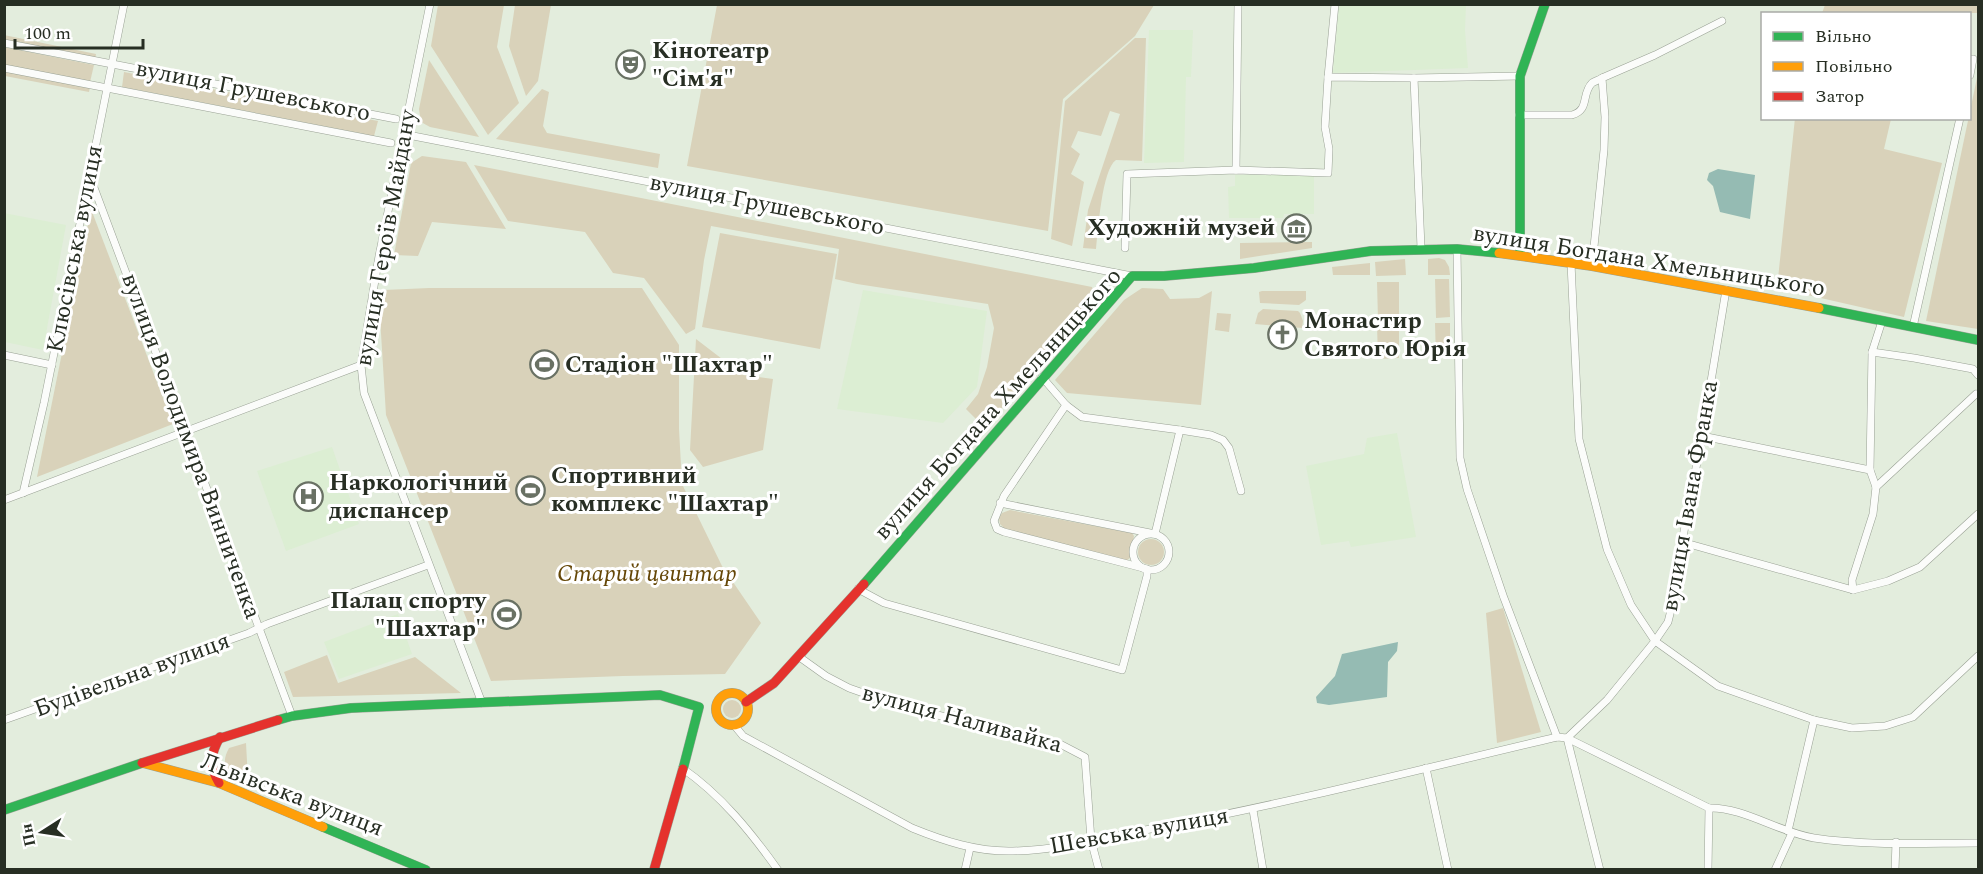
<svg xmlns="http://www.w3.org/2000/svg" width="1983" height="874" font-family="Spectral,serif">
<rect width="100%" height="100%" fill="#e3eddd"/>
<!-- built -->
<g fill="#dceed3">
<path d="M1339,5H1466L1465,30L1468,68L1333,73Z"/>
<path d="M1149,30H1193L1191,77H1186L1184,162L1144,163Z"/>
<path d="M1235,175H1314V214H1284L1283,218H1229L1228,187L1235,186Z"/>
<path d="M4,213L66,225L43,350L5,342Z"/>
<path d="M863,290L987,311L977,387L943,423L837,409Z"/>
<path d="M1397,433L1416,537L1351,547L1349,541L1321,545L1306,466L1364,454L1367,438Z"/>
<path d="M332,447L359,524L286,551L257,471Z"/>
<path d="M398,614L412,654L339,679L324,642Z"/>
</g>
<!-- green -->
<g fill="#d9d2ba">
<path d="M438,5H504L497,47L519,103L488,135L431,46Z"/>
<path d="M515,5H551L538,81L526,96L509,46Z"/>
<path d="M717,5V4L1154,5L1135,36L1063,99L1048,231L687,166Z"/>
<path d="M1825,5H1978V13H1822Z"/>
<path d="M4,35L96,54L95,59L5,41Z"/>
<path d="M1135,38H1146L1142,161L1116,160C1102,169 1098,231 1096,249L1083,248L1088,210L1120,114L1110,111L1101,136L1078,131L1071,147L1080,154L1071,174L1084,182L1072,246L1051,239L1065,101Z"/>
<path d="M4,47L94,65L90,82L5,65Z"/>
<path d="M429,60L479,137L430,127L421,122L419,109Z"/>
<path d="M4,71L90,87L89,92L5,76Z"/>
<path d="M124,72L378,121L374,136L122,87Z"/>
<path d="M1978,73V329L1926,321Z"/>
<path d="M542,89L549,92L543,126L547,133L660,154L658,168L496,139Z"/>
<path d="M1795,118L1891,119L1884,149L1942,163L1904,317L1777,288Z"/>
<path d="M422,156L466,162L506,229L432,222L418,256L394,255L411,163Z"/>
<path d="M474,165L1092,287L1095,298L1089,308L989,423L977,420L966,409L978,394L987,367L994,328L988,304L857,284L835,279L839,249L711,226L704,260L695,329L686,334L644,278L613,273L585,232L508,221Z"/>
<path d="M91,209L173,424L37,477Z"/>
<path d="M720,233L837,254L820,349L702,327Z"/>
<path d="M1312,242V248L1240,259V243Z"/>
<path d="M1439,258L1445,260L1449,267L1450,275H1428V259Z"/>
<path d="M1405,259L1406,275L1376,276L1375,262Z"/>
<path d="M1370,263V275H1333L1332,267Z"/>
<path d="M1435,279H1449L1450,317L1436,318Z"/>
<path d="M1377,282H1399V319L1378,320Z"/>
<path d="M429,288H642L679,345V429L682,484L722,566L761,623L725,674L623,676L491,681L386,415L380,317L384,290Z"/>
<path d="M1142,288L1163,289L1170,299L1199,298L1212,291L1201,405L1067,393L1055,380L1124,300Z"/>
<path d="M1262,291H1306V300L1299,305L1260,303L1259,292Z"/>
<path d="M1263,309L1298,311L1300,313L1303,321L1302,328L1255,324L1258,313Z"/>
<path d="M1217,313L1231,314L1229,332L1215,330Z"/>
<path d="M1435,323H1450V358H1436Z"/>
<path d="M1399,324V358L1378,359L1377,325Z"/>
<path d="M696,339L743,375L773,379L763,450L703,467L690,450Z"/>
<path d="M1010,510L1132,533L1134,536L1130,558L1126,561L1006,530L1000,524L999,518L1002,513Z"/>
<circle cx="1151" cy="552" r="13"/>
<path d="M1503,608L1541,732L1497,743L1486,613Z"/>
<path d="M327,655L338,683L415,657L461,693L293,697L284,672Z"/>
<circle cx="732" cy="709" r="9"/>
<path d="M246,743L248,780C231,773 218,768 229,748Z"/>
</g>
<!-- water -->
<g fill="#95bbb3">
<path d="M1718,169L1755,175L1750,219L1720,212L1713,186L1707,180L1709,173Z"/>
<path d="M1398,642L1397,651L1388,662L1387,697L1329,705L1317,703L1316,697L1335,676L1342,654Z"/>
</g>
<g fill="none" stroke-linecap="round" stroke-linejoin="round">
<defs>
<g id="street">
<path d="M430,4L379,256L361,365L364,393L482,703"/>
<path d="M4,43L396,119"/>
<path d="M4,68L391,143"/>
<path d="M1970,75L1973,59"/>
<path d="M1328,77L1335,4"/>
<path d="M1519,115H1572C1590,110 1581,94 1592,83C1595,81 1599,80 1602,78"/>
<path d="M403,134L1132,276"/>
<path d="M1236,170L1238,4"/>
<path d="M90,177L292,716"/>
<path d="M1125,248L1127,174L1236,170L1328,173L1329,149L1325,127L1328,77L1414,78"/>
<path d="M1421,248L1414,78L1520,76"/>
<path d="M1457,249L1460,458L1467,489L1504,598L1557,737"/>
<path d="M1571,263L1579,439L1607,549L1631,605L1655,641L1718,686L1814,720L1852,728L1885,726L1913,717L1978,656"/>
<path d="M1592,266L1604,150L1605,117L1602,78L1655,55L1722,21"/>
<path d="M1913,327L1960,118"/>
<path d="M1872,352L1914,358L1973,369L1978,375"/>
<path d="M4,355L52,365"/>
<path d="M1042,377L1066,405L1082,417L1180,430L1211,435L1223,440L1229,448L1241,491"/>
<path d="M1702,436L1870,470"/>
<path d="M1876,487L1976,394"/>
<path d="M23,493L44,403L124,4"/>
<path d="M4,500L361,365"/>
<path d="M1000,503L1155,534L1180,430"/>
<circle cx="1151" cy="552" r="18"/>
<path d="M1682,542L1853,590L1888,581L1920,567L1978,514"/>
<path d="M858,589L884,603L1122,670L1147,576V569L1004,532L997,529L994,521L1004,496L1066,405"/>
<path d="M1853,590L1852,580L1873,514L1876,487L1870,470L1872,352L1882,321"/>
<path d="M798,656L826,676L849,688L900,706L1062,745L1085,757L1091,840L1099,870"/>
<path d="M4,720L249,633L267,624L428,565"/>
<path d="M734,725L743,736L912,828C944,841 977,852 1013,851C1063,850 1113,836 1161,827C1294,802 1425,768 1557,737L1567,738L1709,808C1743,807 1778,832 1814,838C1868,846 1924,843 1978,843"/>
<path d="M1567,738L1607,700L1655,641L1668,622L1675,594L1682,542L1702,436L1726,290"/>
<path d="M1567,738L1600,870"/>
<path d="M682,768C721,795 750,831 778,870"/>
<path d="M1426,768L1448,870"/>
<path d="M1253,810L1263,870"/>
<path d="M1788,831L1814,720"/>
<path d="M965,870L970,848"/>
<path d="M1708,870L1709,808"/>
<path d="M1775,870L1792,833"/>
<path d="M1895,870L1896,842"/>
</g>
<g id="fast">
<path d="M1520,255V76L1545,4"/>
<path d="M1819,308L1978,340"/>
<path d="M864,584L1132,276H1164L1254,268L1371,251L1457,249L1499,253"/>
<path d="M278,720L292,716L351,708L660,695L699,707L683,769"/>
<path d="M4,810L142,763"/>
<path d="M323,827L426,870"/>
</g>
<g id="slow">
<path d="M1499,253L1592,266L1819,308"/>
<circle cx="732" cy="709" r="16"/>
<path d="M143,763L219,783L323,827"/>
</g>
<g id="jam">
<path d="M746,702L774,683L864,584"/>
<path d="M142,763L278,720"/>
<path d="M219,783C209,766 210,754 220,737"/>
<path d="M654,870L683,769"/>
</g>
</defs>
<!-- street casing -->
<use href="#street" stroke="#99a194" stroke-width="8"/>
<!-- fast casing -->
<use href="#fast" stroke="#99a194" stroke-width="10"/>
<!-- slow casing -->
<use href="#slow" stroke="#99a194" stroke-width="10"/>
<!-- jam casing -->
<use href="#jam" stroke="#99a194" stroke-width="10"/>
<!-- street -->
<use href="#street" stroke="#fbfcfa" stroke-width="7"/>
<!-- fast -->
<use href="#fast" stroke="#30b455" stroke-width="9"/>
<!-- slow -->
<use href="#slow" stroke="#ff9f0a" stroke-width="9"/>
<!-- jam -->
<use href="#jam" stroke="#e5322d" stroke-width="9"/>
</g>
<!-- icons -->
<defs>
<symbol id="theatre-ring" viewBox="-11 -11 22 22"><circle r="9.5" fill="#fff" stroke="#697164" stroke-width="1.5"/><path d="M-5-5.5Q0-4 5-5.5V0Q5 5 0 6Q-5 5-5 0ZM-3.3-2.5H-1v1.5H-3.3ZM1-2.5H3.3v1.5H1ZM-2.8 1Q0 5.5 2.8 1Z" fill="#697164"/></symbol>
<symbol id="museum-ring" viewBox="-11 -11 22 22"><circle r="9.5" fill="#fff" stroke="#697164" stroke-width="1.5"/><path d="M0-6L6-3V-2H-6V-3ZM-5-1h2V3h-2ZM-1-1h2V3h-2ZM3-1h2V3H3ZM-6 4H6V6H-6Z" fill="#697164"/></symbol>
<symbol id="church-ring" viewBox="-11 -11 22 22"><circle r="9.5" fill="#fff" stroke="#697164" stroke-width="1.5"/><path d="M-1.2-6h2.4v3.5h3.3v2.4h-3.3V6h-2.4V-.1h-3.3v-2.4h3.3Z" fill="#697164"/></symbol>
<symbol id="stadium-ring" viewBox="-11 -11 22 22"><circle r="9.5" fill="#fff" stroke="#697164" stroke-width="1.5"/><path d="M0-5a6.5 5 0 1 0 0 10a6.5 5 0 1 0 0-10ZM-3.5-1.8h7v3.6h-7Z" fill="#697164"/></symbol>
<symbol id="hospital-ring" viewBox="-11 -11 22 22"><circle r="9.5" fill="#fff" stroke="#697164" stroke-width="1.5"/><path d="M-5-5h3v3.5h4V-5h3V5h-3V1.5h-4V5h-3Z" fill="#697164"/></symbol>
</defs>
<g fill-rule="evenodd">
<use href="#theatre-ring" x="614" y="48" width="33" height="33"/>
<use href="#museum-ring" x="1280" y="212" width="33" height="33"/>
<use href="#church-ring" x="1266" y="318" width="33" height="33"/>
<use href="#stadium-ring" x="528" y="348" width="33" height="33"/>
<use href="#stadium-ring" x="514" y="474" width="33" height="33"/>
<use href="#hospital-ring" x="292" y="480" width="33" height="33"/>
<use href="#stadium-ring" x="490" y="598" width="33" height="33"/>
</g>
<g text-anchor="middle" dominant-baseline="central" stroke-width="6" stroke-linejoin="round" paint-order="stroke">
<!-- poi labels -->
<g font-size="24" font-weight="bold" fill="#272e23" stroke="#fff" text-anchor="start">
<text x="652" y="51">Кінотеатр<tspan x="652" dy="28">"Сім'я"</tspan></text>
<text x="1275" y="228" text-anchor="end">Художній музей</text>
<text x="1304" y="321">Монастир<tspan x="1304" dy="28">Святого Юрія</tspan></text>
<text x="565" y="365">Стадіон "Шахтар"</text>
<text x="551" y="476">Спортивний<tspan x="551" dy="28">комплекс "Шахтар"</tspan></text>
<text x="329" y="483">Наркологічний<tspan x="329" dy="28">диспансер</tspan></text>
<text x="486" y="601" text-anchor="end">Палац спорту<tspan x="486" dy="28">"Шахтар"</tspan></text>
</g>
<!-- street labels -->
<g font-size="24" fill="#272e23" stroke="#fff">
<text transform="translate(253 91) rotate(11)">вулиця Грушевського</text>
<text transform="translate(767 205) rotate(11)">вулиця Грушевського</text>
<text transform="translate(386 238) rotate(-80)">вулиця Героїв Майдану</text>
<text transform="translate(75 249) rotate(-79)">Клюсівська вулиця</text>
<text transform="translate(1649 261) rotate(9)">вулиця Богдана Хмельницького</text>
<text transform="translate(998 404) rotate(-48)">вулиця Богдана Хмельницького</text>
<text transform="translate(191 446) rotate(70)">вулиця Володимира Винниченка</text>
<text transform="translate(1690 496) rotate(-80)">вулиця Івана Франка</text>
<text transform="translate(132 675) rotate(-20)">Будівельна вулиця</text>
<text transform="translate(962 719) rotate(15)">вулиця Наливайка</text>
<text transform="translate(292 795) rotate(21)">Львівська вулиця</text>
<text transform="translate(1139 831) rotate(-10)">Шевська вулиця</text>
</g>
<!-- park labels -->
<g font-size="24" font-style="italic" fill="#654707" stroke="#fff">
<text x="647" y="574">Старий цвинтар</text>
</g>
</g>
<!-- border -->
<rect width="1983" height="874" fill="none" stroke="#272e23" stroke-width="12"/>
<!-- legend -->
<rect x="1761" y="12" width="210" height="108" fill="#ffffff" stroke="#a9aba7" stroke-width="1.5"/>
<rect x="1773" y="32" width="30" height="9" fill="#30b455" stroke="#a9aba7" stroke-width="1.5"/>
<text x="1815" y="42" font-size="18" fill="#272e23">Вільно</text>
<rect x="1773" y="62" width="30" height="9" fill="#ff9f0a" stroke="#a9aba7" stroke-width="1.5"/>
<text x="1815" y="72" font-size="18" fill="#272e23">Повільно</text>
<rect x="1773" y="92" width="30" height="9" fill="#e5322d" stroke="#a9aba7" stroke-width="1.5"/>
<text x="1815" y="102" font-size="18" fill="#272e23">Затор</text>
<!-- north arrow -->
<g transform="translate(42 832) rotate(258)" stroke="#ffffff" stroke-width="4.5" paint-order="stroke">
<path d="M0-4.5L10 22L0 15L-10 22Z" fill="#272e23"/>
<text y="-9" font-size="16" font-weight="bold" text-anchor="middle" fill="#272e23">Пн</text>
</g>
<!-- scale -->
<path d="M15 39v9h128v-9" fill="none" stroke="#272e23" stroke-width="3"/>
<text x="24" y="39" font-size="18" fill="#272e23" stroke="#ffffff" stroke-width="4.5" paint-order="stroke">100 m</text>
</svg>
